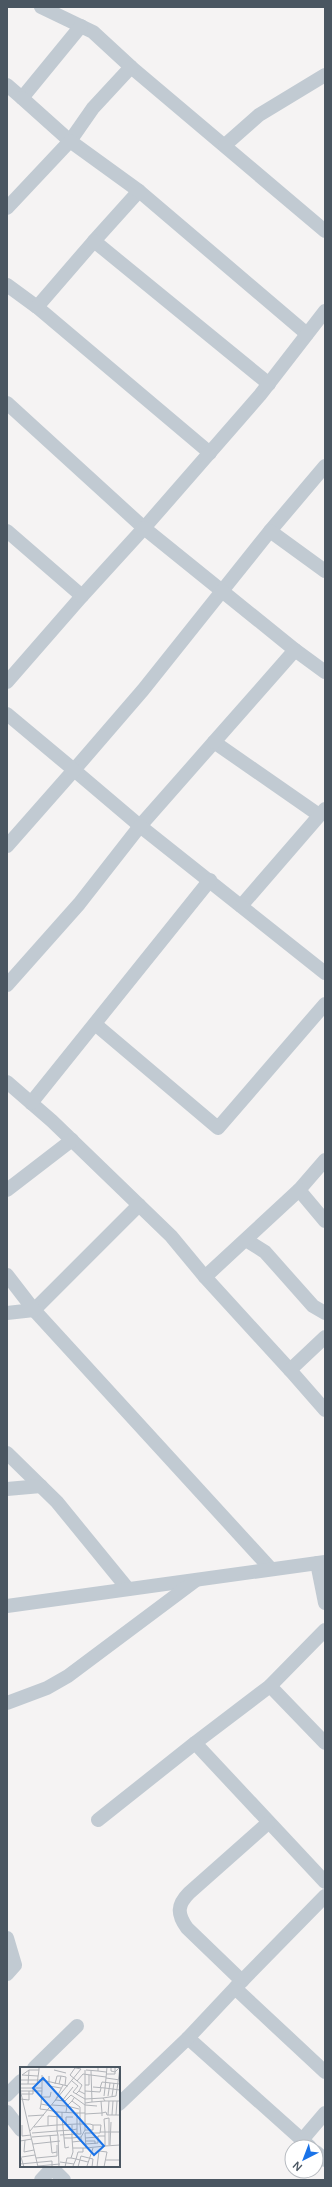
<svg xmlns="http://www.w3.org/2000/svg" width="332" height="2187" font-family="Manrope,sans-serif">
<rect width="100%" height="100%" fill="#f5f3f3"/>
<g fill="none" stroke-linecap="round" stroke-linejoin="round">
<!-- street -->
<g stroke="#c1cad2" stroke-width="14">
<path d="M41,7L93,32L131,67L325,231"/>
<path d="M7,85L22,98L81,26"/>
<path d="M22,98L70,141L93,108L131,67"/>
<path d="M225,145L259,115L325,75"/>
<path d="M139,191L94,241L269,384"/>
<path d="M7,208L70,141L139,191L307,334"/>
<path d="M7,285L37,307L210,453"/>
<path d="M37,307L94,241"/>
<path d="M7,403L144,528L260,395L325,311"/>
<path d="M7,531L82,596L7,682"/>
<path d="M270,531L325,466"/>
<path d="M82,596L144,528L222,591L270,531L325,571"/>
<path d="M295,650L222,591L143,690L74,770L140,826L214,742L319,815"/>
<path d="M7,714L74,770L7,846"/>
<path d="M214,742L295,650L325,672"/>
<path d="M241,906L325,809"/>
<path d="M7,985L79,904L140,826L325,973"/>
<path d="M95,1024L218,1128L325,1004"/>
<path d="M7,1082L52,1121L171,1236L205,1277L290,1370"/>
<path d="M31,1103L210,880"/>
<path d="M7,1190L72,1140"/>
<path d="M299,1190L325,1160"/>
<path d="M139,1205L34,1310L271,1569"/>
<path d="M246,1240L265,1252L313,1306L325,1313"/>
<path d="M7,1275L34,1310L7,1313"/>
<path d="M205,1277L299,1190L325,1221"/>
<path d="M325,1337L290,1370L325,1410"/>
<path d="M7,1453L57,1502L128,1589"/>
<path d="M7,1489L41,1486"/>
<path d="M317,1563L325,1603"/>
<path d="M7,1606L325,1562"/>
<path d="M270,1686L325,1743"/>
<path d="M7,1703L47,1688L68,1676L195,1581"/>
<path d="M195,1743L270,1686L325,1630"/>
<path d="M98,1820L195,1743L325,1882"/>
<path d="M7,1938L15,1965L7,1974"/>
<path d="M242,1981L187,1928C177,1914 177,1905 189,1893L268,1823"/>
<path d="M236,1987L325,1896"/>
<path d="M188,2038L310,2147"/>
<path d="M34,2068L77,2026"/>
<path d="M7,2095L21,2081"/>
<path d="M119,2104L188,2038L235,1988L325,2072"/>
<path d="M7,2112L21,2130"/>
<path d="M302,2140L325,2113"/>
<path d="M316,2152L325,2160"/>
<path d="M50,2166L64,2180"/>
<path d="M41,2180L54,2166"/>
</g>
</g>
<!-- overview -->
<g transform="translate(20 2067)">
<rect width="100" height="100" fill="#f5f3f3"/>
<path fill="none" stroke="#b1b4b9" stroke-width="1" d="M78,0V4L86,5M87,0L86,11L100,13M91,0V4L95,5L99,1M55,1L50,8L62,18L59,24M34,3L46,6M66,3L78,4M86,7H95V0M2,8L9,3H19V0M2,8L18,9M29,9V19L41,21M41,9L46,10L45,18M0,13H22L48,19M52,14L58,19L53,25L65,32V36M57,14L63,7L86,10M0,17H17L19,3M8,17L9,3M35,17L37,9H41L39,17M65,18H69V8M73,20L85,21L86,11M0,21H22M80,21L82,15L100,17M0,22L18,100M1,24H22V8M22,24L21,37L31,39M65,24V3M2,27H13V22M56,27L59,24L65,27V32L83,31L85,34L72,35M65,27V24L80,25L81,21M84,29L85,21L100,23M88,29L90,16M92,29L94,16M21,30H30L31,25M54,31L52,34L60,40V46H65M83,31L96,29L100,1M0,32L9,33V24M36,33L45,34L51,28L65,38V47M35,34L43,18M42,34L53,20M52,34L47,39L59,42M81,34L82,46L86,45L87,48H100M85,34H100M21,37L20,42L28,43M32,38L47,39L46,45M65,38V36L72,35L71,4M65,38L77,39M57,46H60V57H70L73,58V63H65V47L82,46V49M88,48L89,34M92,48L93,34M96,48L97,34M8,49L24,48M42,50L44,71H52V58M2,58V69L11,68M46,58V50H53M28,59V49L42,50V45M14,60L37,58V45L28,43M52,63L57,62V57H60L61,67H57M10,64L61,2L51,0M80,65H85L84,52L89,51M12,66L37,64V58L57,57V46L37,45M30,68L32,86L37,85M38,68L39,100M40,68L57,67V62M78,69H85V65H100M12,70L38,68L37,64L52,63M44,71L45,81L49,80M65,71L78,70M5,73L4,85L14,83M0,74L12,72M65,74H75V77M52,75L61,74V70M13,77L40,74M66,77L78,76V69M89,78V51M90,78L91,55M85,79L100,78M53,81H66L65,66H80L81,58H73M63,81V85H58L56,92L51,91L53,85L52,71L61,70L65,63M66,81L85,79V69M0,87L4,100M2,90L15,88M16,91L37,89V78M86,93H100M40,95L54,97M0,97L32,94V100M18,99L40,97M53,99L56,92L68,95M67,99L73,81M45,100L47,91H51M58,100L61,89L73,92L72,100M77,100L79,84L87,85L84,100"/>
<path fill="#1a73e8" fill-opacity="0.15" stroke="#1a73e8" stroke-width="2" d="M23,11L84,79L74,88L13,21Z"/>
<rect width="100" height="100" fill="none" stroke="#4a5661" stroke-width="2"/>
</g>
<!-- border -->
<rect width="332" height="2187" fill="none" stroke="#4a5661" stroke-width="16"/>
<!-- north arrow -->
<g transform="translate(304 2159) rotate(222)"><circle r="19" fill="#ffffff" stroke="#b7bbc0"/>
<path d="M0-3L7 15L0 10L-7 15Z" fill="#1a73e8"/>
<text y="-6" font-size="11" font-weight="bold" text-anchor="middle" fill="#4a5661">N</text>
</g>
</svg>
